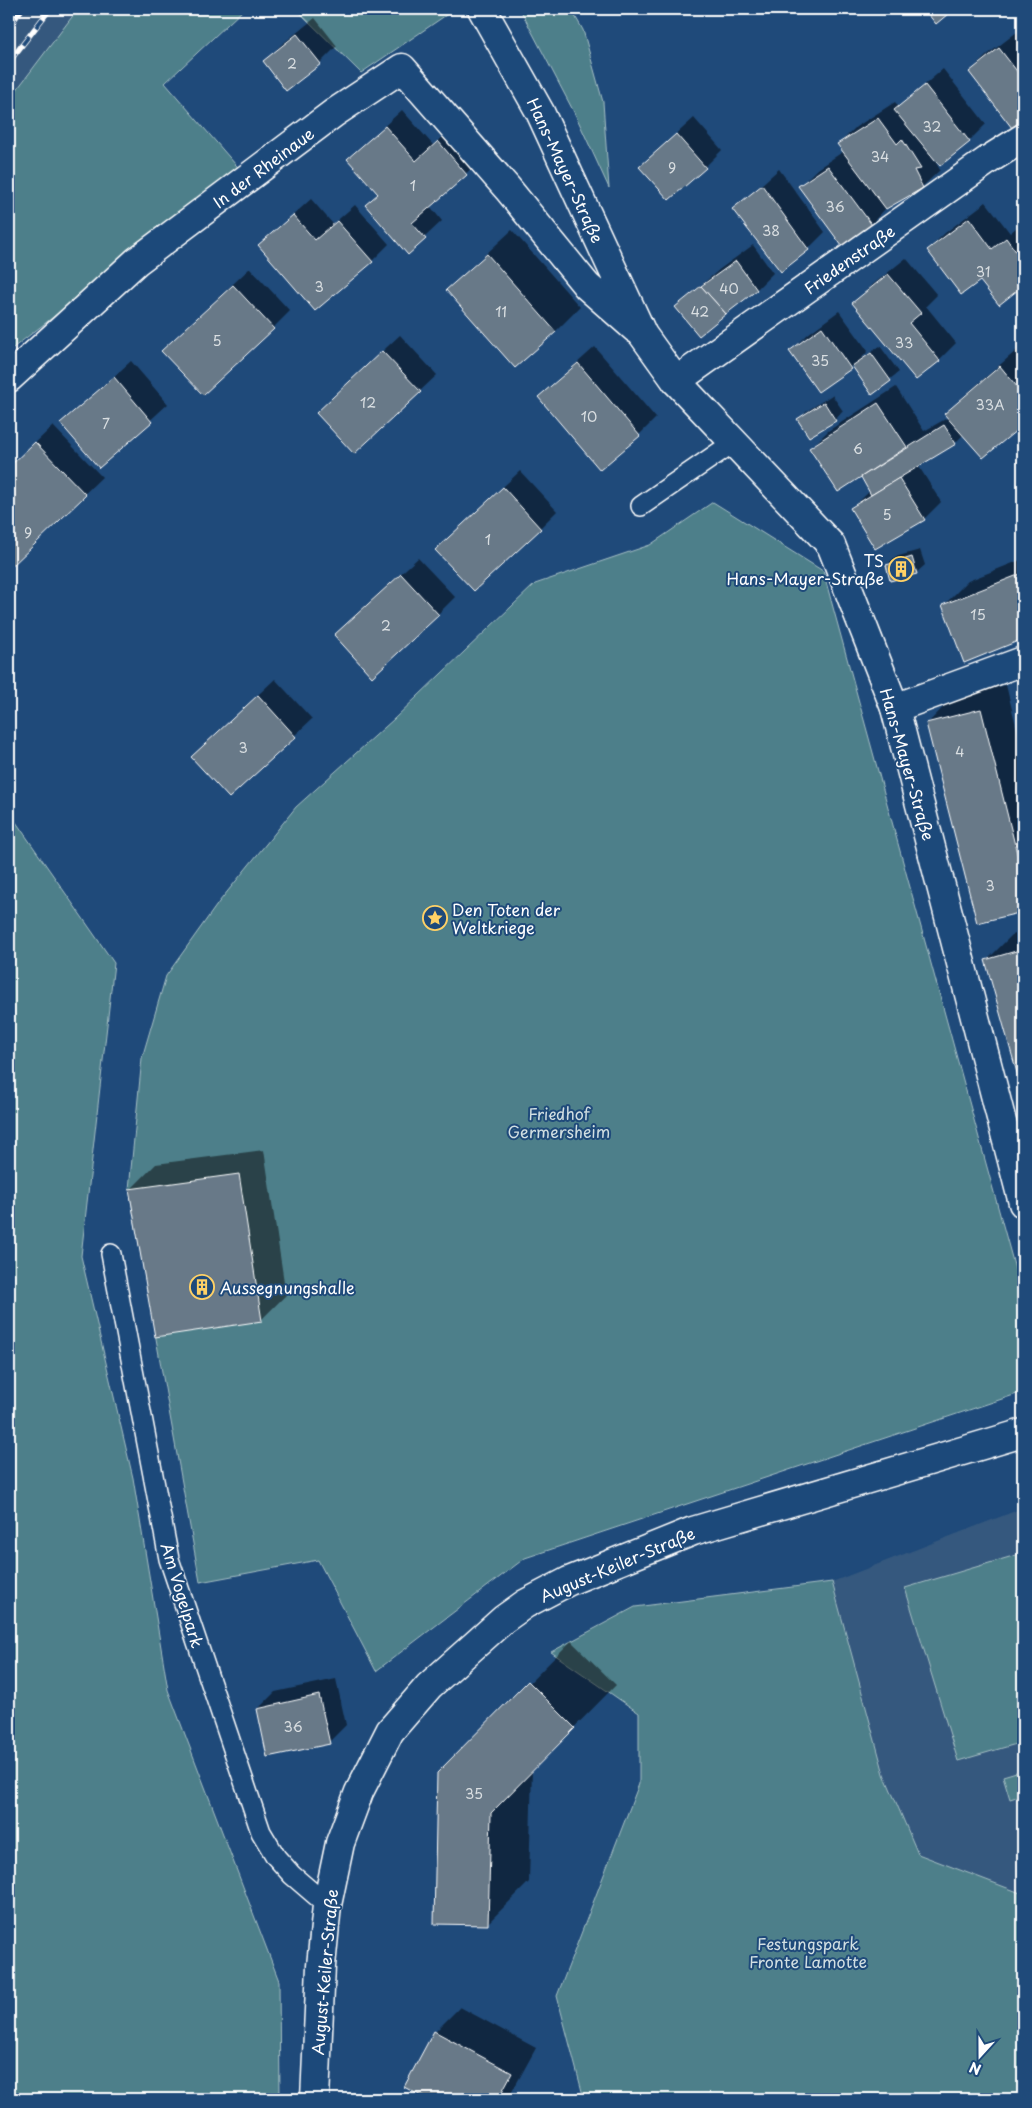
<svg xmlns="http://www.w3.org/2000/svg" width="1032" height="2108" font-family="'Playpen Sans',sans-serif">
<rect width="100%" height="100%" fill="#1f4a7a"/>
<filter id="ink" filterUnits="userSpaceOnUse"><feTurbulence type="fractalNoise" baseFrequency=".02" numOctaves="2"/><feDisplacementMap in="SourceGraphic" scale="10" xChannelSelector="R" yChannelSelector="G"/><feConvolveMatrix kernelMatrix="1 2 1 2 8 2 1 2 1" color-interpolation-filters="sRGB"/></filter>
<g filter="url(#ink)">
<!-- built -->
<g fill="#35587e">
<path d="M9,9H78L9,100Z"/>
<path d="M1023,1508V1894L918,1854L884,1774L832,1582Z"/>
</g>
<!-- green -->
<g fill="#4d7f8a" stroke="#a6bfc4">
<path d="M78,9H244L165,83L242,172L9,351V100Z"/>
<path d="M296,9H455L361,73Z"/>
<path d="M520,9H571L583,30L603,102L609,188L576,116Z"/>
<path d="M713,502L823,571L1023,1298V1392L525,1558L376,1671L318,1560L200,1582L129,1189L142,1058L166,976L219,902L296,807L394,719L535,584L650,545Z"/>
<path d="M9,812L114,963L81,1256L133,1478L168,1690L279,1981L280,2099H9Z"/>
<path d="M1023,1553V1742L958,1761L905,1588Z"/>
<path d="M832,1582L884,1774L918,1854L1023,1894V2099H584L557,1996L639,1784V1713L551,1652L635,1607Z"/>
<path d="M1023,1770V1795L1010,1799L1003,1776Z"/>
</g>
<!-- shadow -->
<g fill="#0007">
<path d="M315,18L337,46L320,63L264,62L281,45Z"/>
<path d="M1017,32L1023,40V117L1012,126L970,72L987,55Z"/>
<path d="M943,69L986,124L969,141L933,157L940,170L922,187L887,207L871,224L800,186L817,169L844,151L839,144L856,127L895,102L899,107Z"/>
<path d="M402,110L433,145L456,125L484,157L430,206L442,221L408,253L367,205L378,193L348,159Z"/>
<path d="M694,118L722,150L705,167H640Z"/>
<path d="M779,169L825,232L808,249L734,209Z"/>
<path d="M311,199L333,224L355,205L389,244L372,261L260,245Z"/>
<path d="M986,202L1010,233L1023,222V285L999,303L981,279L928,250L945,233Z"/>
<path d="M512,230L580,307L555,332L447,290Z"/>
<path d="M753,245L773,273L756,290L676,307L720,269Z"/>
<path d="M906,258L937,295L926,306L956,343L939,360L854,303L871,286Z"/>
<path d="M250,268L290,311L273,328L180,334Z"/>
<path d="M839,311L868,351L861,359L880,346L899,372L872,393L853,365L819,390L791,351L808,334Z"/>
<path d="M400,335L437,375L420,391L334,396Z"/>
<path d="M595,347L656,418L639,435L539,397Z"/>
<path d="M1017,350L1022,356L1023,354V423L983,457L964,434L955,443L918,465L941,502L924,519L852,508L870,491L861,475L811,448L828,431L896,387L924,431L949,417L946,414L963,397Z"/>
<path d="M131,361L168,404L99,467L62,424Z"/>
<path d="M832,395L843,411L835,420L799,419L807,411Z"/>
<path d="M53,426L102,477L9,567V468Z"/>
<path d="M520,471L557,511L540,528L454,533Z"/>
<path d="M920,550L925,565L916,573L887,565L895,557Z"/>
<path d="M418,558L455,597L438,614L352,618Z"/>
<path d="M1023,559V638L965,661L943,606L968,581Z"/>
<path d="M275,679L312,719L229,797L192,757Z"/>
<path d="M1006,685L1023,754V911L977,922L928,723L952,698Z"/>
<path d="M1023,932V1090L987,960L1012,935Z"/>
<path d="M264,1150L286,1295L261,1320L131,1189L156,1164Z"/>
<path d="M571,1641L616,1685L532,1770L529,1882L487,1924L439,1774Z"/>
<path d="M336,1679L346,1725L329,1742L258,1709L275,1692Z"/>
<path d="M460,2007L536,2048L508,2099H430L406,2086L435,2032Z"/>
</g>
<!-- building -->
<g fill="#677988" stroke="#fff">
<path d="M924,9H954L936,24Z"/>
<path d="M297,34L321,64L286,91L263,61Z"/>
<path d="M999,48L1023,79V119L1012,128L969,72Z"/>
<path d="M925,85L970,142L940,166L894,110Z"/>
<path d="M878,118L897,144L902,139L921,169L914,170L923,188L886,209L837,144Z"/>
<path d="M385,126L416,161L438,141L467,175L412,223L426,239L408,255L365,205L378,194L347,159Z"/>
<path d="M676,134L706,168L669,200L639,167Z"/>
<path d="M828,166L872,225L842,246L798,186Z"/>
<path d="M762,185L809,250L781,272L732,209Z"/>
<path d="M293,215L315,240L337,221L373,262L315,311L258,245Z"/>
<path d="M969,218L992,249L1006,238L1023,261V286L999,305L980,281L961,295L927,250Z"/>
<path d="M487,254L556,332L515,368L446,290Z"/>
<path d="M736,261L757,290L726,314L701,286Z"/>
<path d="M888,274L921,313L909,323L940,361L916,380L852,303Z"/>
<path d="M233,285L274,329L203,395L161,351Z"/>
<path d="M701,286L726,314L699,336L675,307Z"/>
<path d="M822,327L851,369L818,392L789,351Z"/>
<path d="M382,351L421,392L354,454L316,413Z"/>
<path d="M871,353L891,381L872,395L852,366Z"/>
<path d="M578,363L640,436L600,470L538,397Z"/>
<path d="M1000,366L1023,394V425L983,458L944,414Z"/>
<path d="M114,377L152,422L99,468L60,423Z"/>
<path d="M824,402L836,421L809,437L797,419Z"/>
<path d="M878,403L907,447L838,492L809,448Z"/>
<path d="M944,425L956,444L871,495L861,477Z"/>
<path d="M35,442L86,495L9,569V467Z"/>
<path d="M899,478L925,520L875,549L850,508Z"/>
<path d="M503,487L541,529L474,591L435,550Z"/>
<path d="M912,557L917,574L890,581L886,565Z"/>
<path d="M1023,573V639L964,663L942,605Z"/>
<path d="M401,574L439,615L372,677L334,635Z"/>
<path d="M258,695L296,737L229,798L191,757Z"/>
<path d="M981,709L1023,877V912L977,923L926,723Z"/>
<path d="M1023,949V1094L985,960Z"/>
<path d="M239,1174L262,1321L155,1337L129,1189Z"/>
<path d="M528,1681L575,1728L491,1813L488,1925L434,1924L437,1773Z"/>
<path d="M319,1695L330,1744L267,1757L257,1709Z"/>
<path d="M434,2031L512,2073L498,2099H427L404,2087Z"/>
</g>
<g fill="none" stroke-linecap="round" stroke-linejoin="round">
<defs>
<g id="service">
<path d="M641,506L734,442"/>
<path d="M111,1254L169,1559L261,1832L276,1857L292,1875L327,1905"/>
</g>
<g id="minor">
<path d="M482,9L540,112L643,335L676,381L831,545L895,708L1023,1203"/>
<path d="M9,378L137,261L334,113L402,68L508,189L587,286L636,329"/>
<path d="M676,381L991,158L1023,138"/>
<path d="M895,708L1023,661"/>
</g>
<path id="tertiary" d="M315,2099L321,1966L327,1905L340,1843L359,1792L390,1731L429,1686L504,1619L525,1604L569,1581L693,1531L1023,1433"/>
</defs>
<!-- service casing -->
<use href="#service" stroke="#fff" stroke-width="22"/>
<!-- minor casing -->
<use href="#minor" stroke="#fff" stroke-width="31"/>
<!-- tertiary casing -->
<use href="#tertiary" stroke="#fff" stroke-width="31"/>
<!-- service -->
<use href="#service" stroke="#1f4a7a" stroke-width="19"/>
<!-- minor -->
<use href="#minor" stroke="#1f4a7a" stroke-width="28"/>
<!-- tertiary -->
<use href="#tertiary" stroke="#1f4a7a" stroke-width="28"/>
<defs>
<g id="rail">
<path d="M9,27L22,9"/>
<path d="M9,62L50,9"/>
</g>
</defs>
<!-- rail casing -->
<use href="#rail" stroke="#fff" stroke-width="5.5"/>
<!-- rail -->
<use href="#rail" stroke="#1f4a7a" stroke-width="4" stroke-dasharray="11" stroke-linecap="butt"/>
</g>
</g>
<!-- icons -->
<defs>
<symbol id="building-ring" viewBox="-11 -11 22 22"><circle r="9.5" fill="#1f4a7a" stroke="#ffd166" stroke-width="1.5"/><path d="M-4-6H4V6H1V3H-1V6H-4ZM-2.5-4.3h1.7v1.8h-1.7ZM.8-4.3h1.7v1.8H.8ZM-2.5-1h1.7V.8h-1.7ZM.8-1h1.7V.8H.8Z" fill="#ffd166"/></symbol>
<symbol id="sight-ring" viewBox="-11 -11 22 22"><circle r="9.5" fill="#1f4a7a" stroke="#ffd166" stroke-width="1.5"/><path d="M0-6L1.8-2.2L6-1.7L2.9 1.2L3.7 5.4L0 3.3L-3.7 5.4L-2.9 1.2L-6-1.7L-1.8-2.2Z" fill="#ffd166"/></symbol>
</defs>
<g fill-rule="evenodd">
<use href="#building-ring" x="887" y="555" width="28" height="28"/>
<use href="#sight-ring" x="421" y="904" width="28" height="28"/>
<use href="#building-ring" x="188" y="1273" width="28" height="28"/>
</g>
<g text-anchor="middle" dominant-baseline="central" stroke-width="4" stroke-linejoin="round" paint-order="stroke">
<!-- number labels -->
<g font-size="14" fill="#d9dee1">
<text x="292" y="63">2</text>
<text x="932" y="126">32</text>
<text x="880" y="156">34</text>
<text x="672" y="167">9</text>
<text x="413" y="185">1</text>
<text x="835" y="206">36</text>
<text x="771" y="230">38</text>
<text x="983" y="271">31</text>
<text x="319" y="286">3</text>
<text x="729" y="288">40</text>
<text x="501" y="311">11</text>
<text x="700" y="311">42</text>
<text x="217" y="340">5</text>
<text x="904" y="342">33</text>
<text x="820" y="360">35</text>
<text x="368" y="402">12</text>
<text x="990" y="404">33A</text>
<text x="589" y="416">10</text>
<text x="106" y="423">7</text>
<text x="858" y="448">6</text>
<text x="887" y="514">5</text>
<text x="28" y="532">9</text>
<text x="488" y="539">1</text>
<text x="978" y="614">15</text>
<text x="386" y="625">2</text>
<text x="243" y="747">3</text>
<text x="960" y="751">4</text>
<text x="990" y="885">3</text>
<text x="293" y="1726">36</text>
<text x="474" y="1793">35</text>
</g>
<!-- street labels -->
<g font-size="16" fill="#fff" stroke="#1f4a7a">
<text transform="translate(263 167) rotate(-37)">In der Rheinaue</text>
<text transform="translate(566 170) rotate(65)">Hans-Mayer-Straße</text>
<text transform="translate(849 259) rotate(-35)">Friedenstraße</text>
<text transform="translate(908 764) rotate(74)">Hans-Mayer-Straße</text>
<text transform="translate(617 1564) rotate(-23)">August-Keiler-Straße</text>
<text transform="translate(183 1595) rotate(73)">Am Vogelpark</text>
<text transform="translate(324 1972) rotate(-85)">August-Keiler-Straße</text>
</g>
<!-- poi labels -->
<g font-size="16" fill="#fff" stroke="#1f4a7a" text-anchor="start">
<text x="884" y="560" text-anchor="end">TS<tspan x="884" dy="18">Hans-Mayer-Straße</tspan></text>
<text x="452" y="909">Den Toten der<tspan x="452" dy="18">Weltkriege</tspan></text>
<text x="220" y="1287">Aussegnungshalle</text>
</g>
<!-- park labels -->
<g font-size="16" fill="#d2dfe2" stroke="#1f4a7a">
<text x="559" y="1113">Friedhof<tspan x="559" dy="18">Germersheim</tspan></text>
<text x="808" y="1943">Festungspark<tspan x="808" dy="18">Fronte Lamotte</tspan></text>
</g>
</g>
<!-- margin -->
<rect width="1032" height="2108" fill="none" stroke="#1f4a7a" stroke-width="30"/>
<rect x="15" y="15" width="1002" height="2078" fill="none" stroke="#fff" stroke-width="2" filter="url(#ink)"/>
<!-- north arrow -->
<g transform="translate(980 2056) rotate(201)" stroke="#1f4a7a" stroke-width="4" paint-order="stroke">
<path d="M0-4L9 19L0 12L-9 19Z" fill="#ffffff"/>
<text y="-8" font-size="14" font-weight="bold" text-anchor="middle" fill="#ffffff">N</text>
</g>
</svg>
